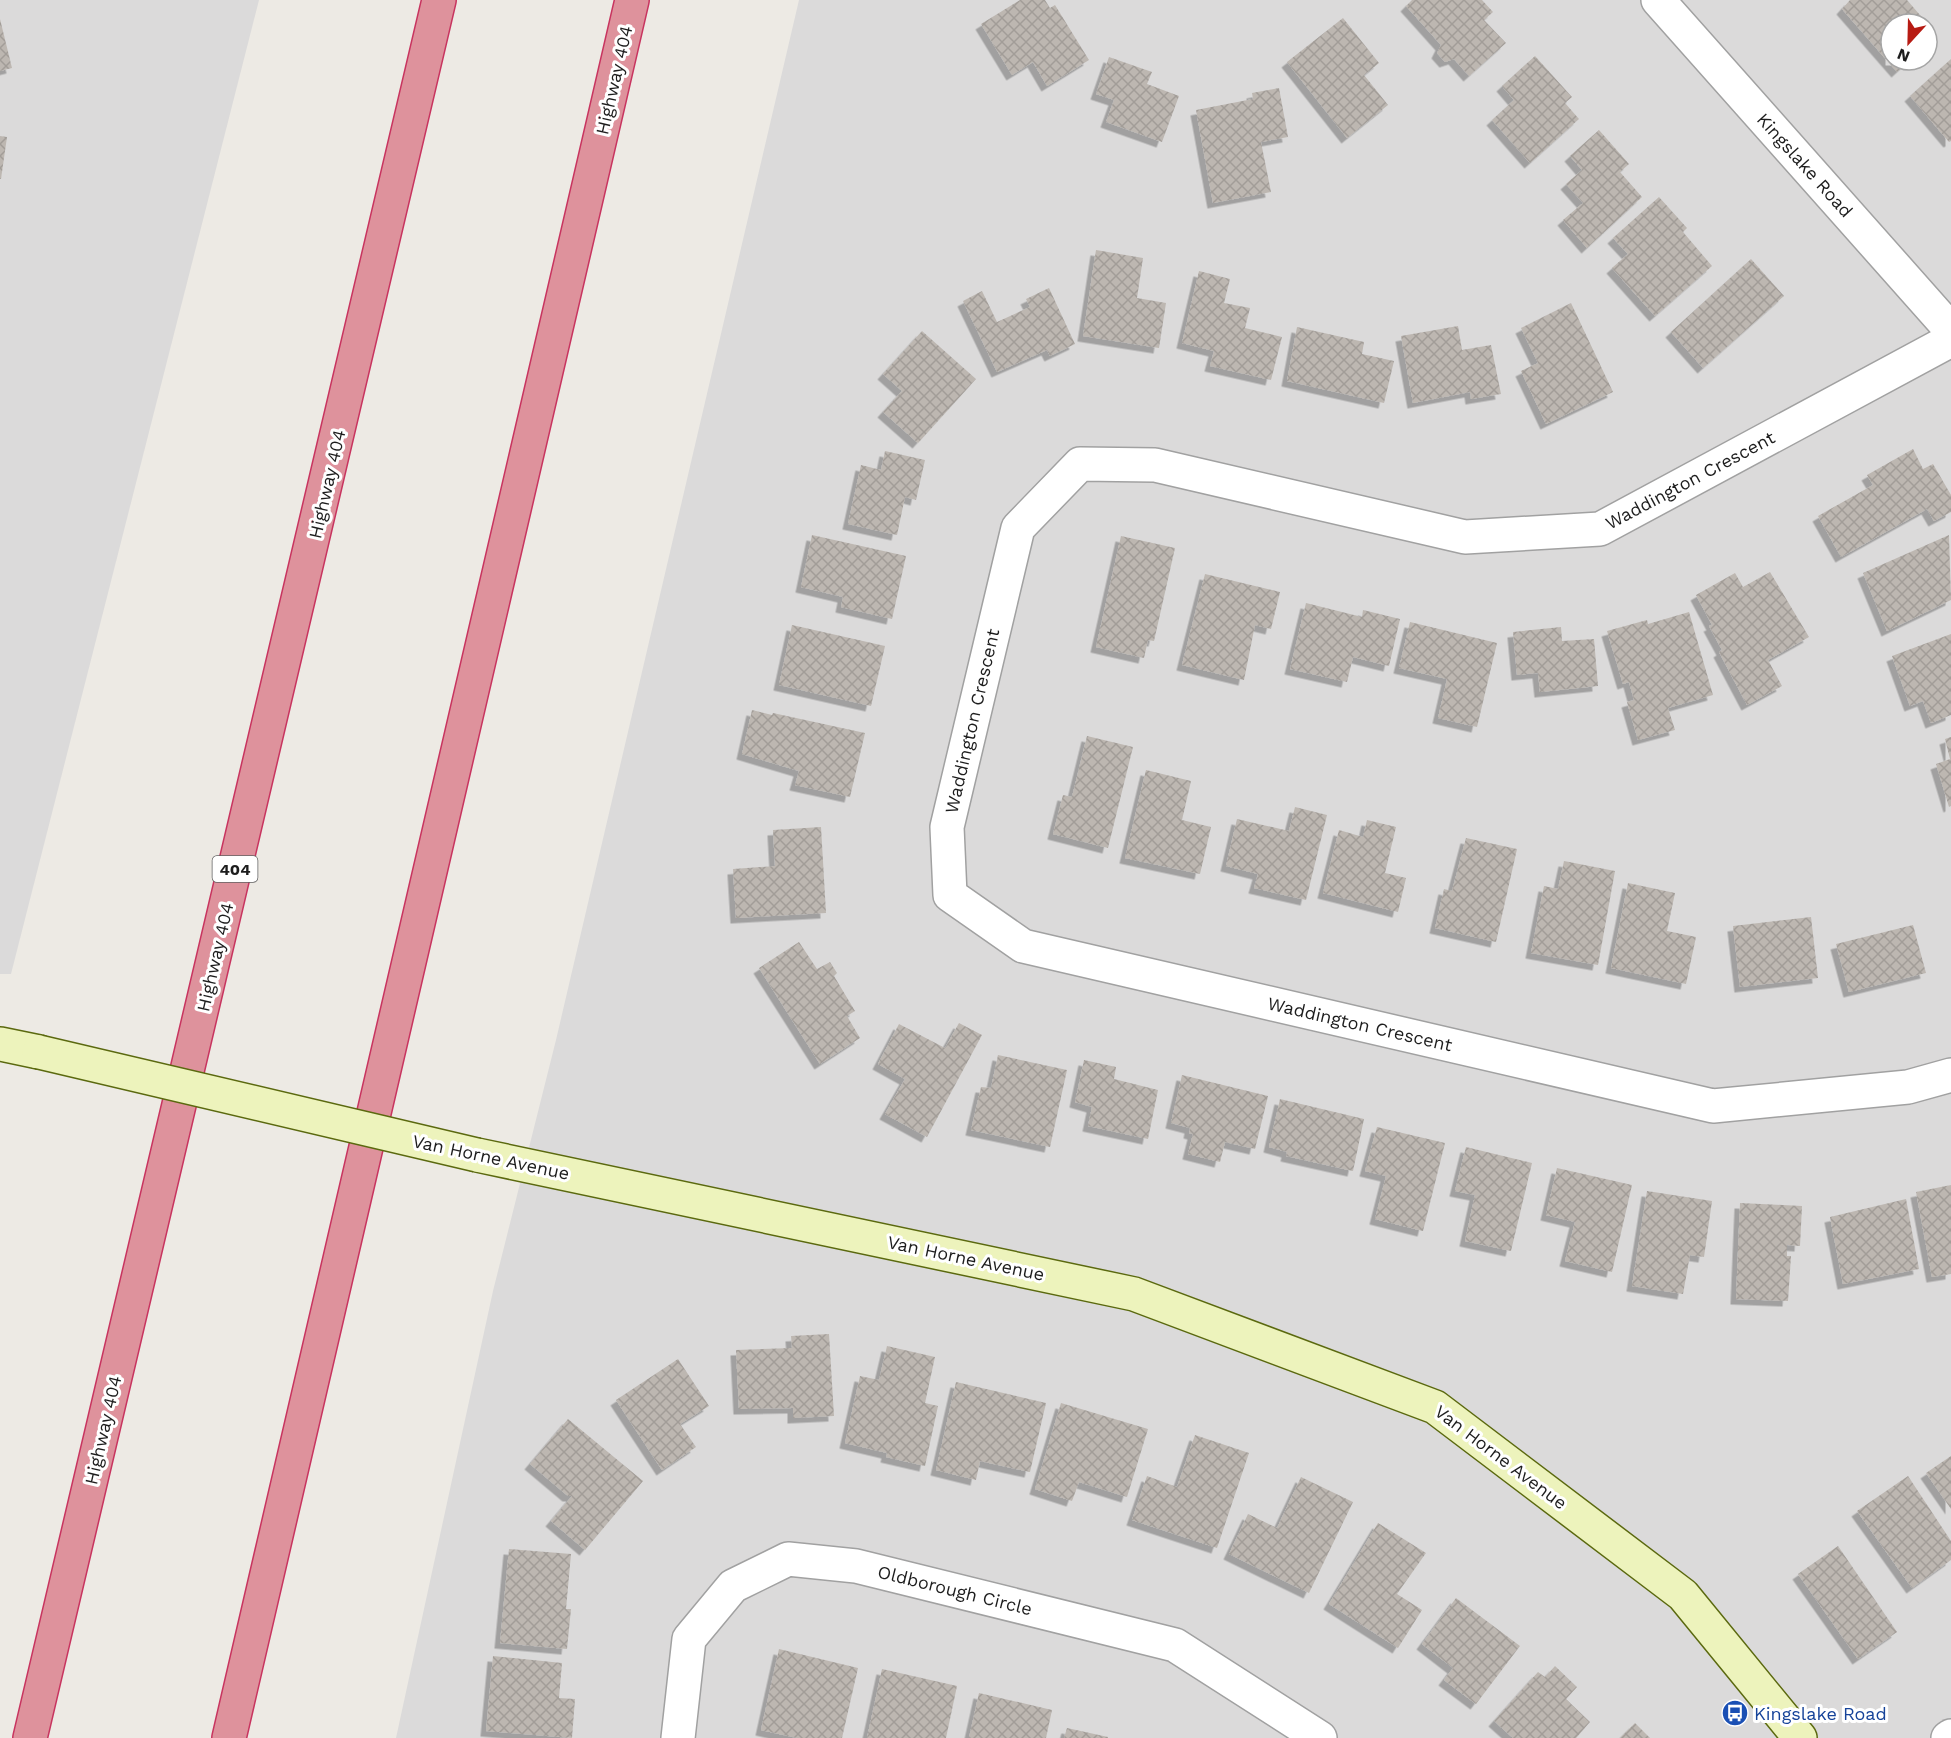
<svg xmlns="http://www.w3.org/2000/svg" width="1951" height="1738" font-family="'Work Sans',sans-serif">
<defs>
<pattern id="building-cross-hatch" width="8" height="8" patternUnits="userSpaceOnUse" patternTransform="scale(1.5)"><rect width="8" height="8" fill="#bdb7b1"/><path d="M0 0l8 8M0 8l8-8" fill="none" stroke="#a29d98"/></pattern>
<filter id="shadow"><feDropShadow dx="-5.5" dy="5.5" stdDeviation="0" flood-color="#0004"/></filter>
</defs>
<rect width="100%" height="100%" fill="#edeae4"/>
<!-- residential -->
<g fill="#dbdada" fill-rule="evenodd">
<path d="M0,0H259L11,974H0Z"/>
<path d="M799,0H1951V1738H396L493,1291L556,1040ZM1891,24H1927V60H1891Z"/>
</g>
<!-- building -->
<g fill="url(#building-cross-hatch)" filter="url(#shadow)">
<path d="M1020,0H1045L1050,8L1055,5L1089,60L1047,86L1033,62L1012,75L981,24Z"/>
<path d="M1412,0H1482L1493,12L1484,20L1506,43L1469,76L1454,59L1445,62L1437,53L1441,45L1406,6Z"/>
<path d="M1850,0H1907L1926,22L1891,24V60H1910L1897,72L1842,9Z"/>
<path d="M1343,18L1379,63L1364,75L1388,105L1347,138L1287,62Z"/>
<path d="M0,19L12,68L0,71Z"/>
<path d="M1535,56L1572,97L1565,103L1579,119L1530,163L1492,120L1514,100L1502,86Z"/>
<path d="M1109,57L1152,72L1147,84L1179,96L1162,142L1106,122L1114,100L1096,94Z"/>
<path d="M1951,59V141L1949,142L1910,96Z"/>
<path d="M1279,88L1288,137L1261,142L1271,192L1213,203L1196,110L1253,99L1252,93Z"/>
<path d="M1599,130L1629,164L1620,172L1642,197L1587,248L1563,220L1583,203L1566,184L1582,170L1570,156Z"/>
<path d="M0,136L7,137L1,179H0Z"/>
<path d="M1659,197L1687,228L1683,232L1712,266L1655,316L1612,268L1628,254L1613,238Z"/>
<path d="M1096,250L1143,258L1137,298L1166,303L1159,348L1083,336Z"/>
<path d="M1751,259L1784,296L1703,368L1671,332Z"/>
<path d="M1199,271L1230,279L1224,303L1250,308L1245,328L1282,337L1271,380L1210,366L1214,351L1182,343Z"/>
<path d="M1049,288L1075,344L1050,356L1047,350L997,372L963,301L982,291L997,322L1030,307L1026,299Z"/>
<path d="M1571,303L1613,392L1546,424L1521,371L1538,363L1521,328Z"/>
<path d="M1458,326L1462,350L1491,345L1501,394L1471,399L1470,392L1413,403L1401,336Z"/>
<path d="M1297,327L1364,342L1362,354L1394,361L1384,403L1287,381Z"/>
<path d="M922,331L976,379L918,443L883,412L902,391L883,374Z"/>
<path d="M1913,449L1923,469L1933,464L1951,495V512L1934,521L1927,509L1841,557L1818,516L1873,485L1867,475Z"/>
<path d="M885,451L925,460L916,500L905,497L897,535L848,524L861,465L881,470Z"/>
<path d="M812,535L906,556L892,619L841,607L843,597L801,587Z"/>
<path d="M1949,535L1951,600L1887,631L1863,573Z"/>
<path d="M1121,536L1175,548L1154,641L1148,640L1144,658L1096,647Z"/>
<path d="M1770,572L1809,637L1768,660L1782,686L1747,705L1719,652L1722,650L1709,626L1712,625L1696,595L1735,573L1743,587Z"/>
<path d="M1205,574L1280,592L1271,629L1255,625L1244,680L1182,665Z"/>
<path d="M1306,603L1362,617L1363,610L1400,619L1389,666L1353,657L1347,682L1290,669Z"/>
<path d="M1689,612L1713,695L1668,708L1675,730L1638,740L1627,702L1634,700L1629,682L1623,684L1607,631L1647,620L1648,624Z"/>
<path d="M1410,622L1497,643L1477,727L1438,718L1447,679L1399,668Z"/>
<path d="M792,625L885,646L871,706L779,685Z"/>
<path d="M1561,627L1562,641L1594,639L1598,686L1540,692L1538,673L1517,675L1513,632Z"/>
<path d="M1951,634V715L1931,723L1923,701L1910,706L1892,656Z"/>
<path d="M752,710L772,715L773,713L865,733L850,797L795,785L799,771L742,754Z"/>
<path d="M1087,736L1133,747L1108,848L1053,834L1063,795L1072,797Z"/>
<path d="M1951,737V806L1949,807L1936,764L1950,759L1945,739Z"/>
<path d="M1146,770L1191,781L1182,820L1211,827L1200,874L1125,858Z"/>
<path d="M1295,807L1327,815L1306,900L1254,888L1258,874L1226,866L1237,819L1289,831Z"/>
<path d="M1367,820L1396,827L1385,873L1406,878L1398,912L1323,893L1339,830L1363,837Z"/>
<path d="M821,827L826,913L736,918L733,869L775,866L773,830Z"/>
<path d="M1466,838L1517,849L1496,942L1435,928L1444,889L1452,891Z"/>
<path d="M1564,861L1615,871L1598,965L1531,953L1544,886L1558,889Z"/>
<path d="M1628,883L1675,893L1667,931L1696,937L1686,984L1611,968Z"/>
<path d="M1811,917L1818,978L1740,987L1733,926Z"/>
<path d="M1913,925L1926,973L1849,992L1836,944Z"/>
<path d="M799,942L817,969L830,962L837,973L834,976L855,1011L847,1016L860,1038L820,1064L759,968Z"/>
<path d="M959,1023L982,1035L927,1137L885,1114L905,1079L878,1064L899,1024L945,1048Z"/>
<path d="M998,1055L1067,1070L1050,1147L971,1130L981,1087L991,1088Z"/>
<path d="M1084,1060L1116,1067L1114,1079L1158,1090L1148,1139L1088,1126L1092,1107L1075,1102Z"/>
<path d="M1182,1075L1268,1096L1255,1149L1225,1142L1220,1162L1188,1154L1193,1134L1189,1133L1190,1128L1171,1123Z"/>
<path d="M1280,1099L1364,1119L1353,1171L1286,1156L1287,1152L1269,1147Z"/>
<path d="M1377,1127L1445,1143L1423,1231L1375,1219L1386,1176L1365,1171Z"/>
<path d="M1466,1147L1532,1163L1511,1251L1465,1241L1475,1195L1455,1191Z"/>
<path d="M1557,1168L1632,1185L1612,1272L1565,1261L1575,1222L1546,1215Z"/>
<path d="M1951,1185V1274L1932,1277L1916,1192Z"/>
<path d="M1647,1191L1712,1201L1704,1257L1690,1255L1683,1294L1632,1286Z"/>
<path d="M1906,1199L1919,1269L1843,1284L1830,1217Z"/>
<path d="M1740,1203L1802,1206L1800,1246L1787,1245V1256H1791L1788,1301L1736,1299Z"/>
<path d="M829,1334L834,1416L793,1418V1408L739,1409L736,1350L792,1348L791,1336Z"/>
<path d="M887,1346L935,1357L925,1403L938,1406L925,1466L886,1457L887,1453L845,1443L860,1376L879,1380Z"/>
<path d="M678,1359L709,1406L680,1424L696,1447L662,1470L616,1400Z"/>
<path d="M956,1382L1046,1403L1030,1472L980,1461L976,1480L936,1470Z"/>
<path d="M1061,1403L1148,1429L1127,1497L1079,1482L1072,1501L1035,1489Z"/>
<path d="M568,1419L643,1481L585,1550L551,1521L572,1496H568L530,1464Z"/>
<path d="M1195,1435L1249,1453L1217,1548L1132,1520L1147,1476L1177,1487Z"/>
<path d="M1951,1456V1509L1926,1473Z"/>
<path d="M1908,1476L1951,1541V1560L1912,1588L1857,1511Z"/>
<path d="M1301,1477L1353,1502L1309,1593L1229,1554L1248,1514L1277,1528Z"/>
<path d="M1378,1523L1426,1553L1397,1594L1422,1610L1398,1648L1329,1604Z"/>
<path d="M1838,1546L1897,1632L1858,1659L1798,1574Z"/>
<path d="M509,1549L571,1554L566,1609H571L567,1649L500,1643Z"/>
<path d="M1456,1598L1520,1646L1476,1704L1444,1680L1453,1668L1422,1644Z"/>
<path d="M779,1649L858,1668L842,1738H797L761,1730Z"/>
<path d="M493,1656L562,1663L559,1698L575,1699L572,1738L486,1731Z"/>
<path d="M1555,1666L1577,1687L1566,1699L1590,1722L1576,1738H1513L1494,1721L1538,1672L1545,1677Z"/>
<path d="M882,1669L957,1686L946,1738H867Z"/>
<path d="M979,1693L1052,1710L1046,1738H969Z"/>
<path d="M1635,1723L1650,1738H1620Z"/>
<path d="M1067,1728L1108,1737V1738H1064Z"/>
</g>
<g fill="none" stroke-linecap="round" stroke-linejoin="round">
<defs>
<g id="street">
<path d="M1658,0L1951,330"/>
<path d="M1951,340L1600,529L1465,537L1155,465L1080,464L1018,528L947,827L950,895L1023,946L1713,1106L1908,1087L1951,1075"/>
<path d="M678,1738L689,1639L733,1586L788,1559L856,1566L1175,1645L1320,1738"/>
<path d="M1948,1738L1951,1736"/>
</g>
<g id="secondary">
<path d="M0,1044L39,1052"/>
<path d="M477,1155L1134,1294L1435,1407L1683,1595L1800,1738"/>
</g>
<g id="highway">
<path d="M30,1738L439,0"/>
<path d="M229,1738L632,0"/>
</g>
</defs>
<!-- street casing -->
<use href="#street" stroke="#a1a1a1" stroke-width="36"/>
<!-- secondary casing -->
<use href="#secondary" stroke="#5b690f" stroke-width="36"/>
<!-- highway casing -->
<use href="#highway" stroke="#c8345f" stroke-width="36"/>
<!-- street -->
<use href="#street" stroke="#fff" stroke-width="33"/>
<!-- secondary -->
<use href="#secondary" stroke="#edf3bc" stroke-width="33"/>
<!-- highway -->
<use href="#highway" stroke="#de929c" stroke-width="33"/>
<defs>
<path id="secondary-bridge" d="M39,1052L477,1155"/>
</defs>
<!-- secondary-bridge casing -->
<use href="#secondary-bridge" stroke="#5b690f" stroke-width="36" stroke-linecap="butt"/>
<!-- secondary-bridge -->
<use href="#secondary-bridge" stroke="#edf3bc" stroke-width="33"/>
</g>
<!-- icons -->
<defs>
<symbol id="bus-disc" viewBox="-11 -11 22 22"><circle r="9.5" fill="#1a4fb4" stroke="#fff"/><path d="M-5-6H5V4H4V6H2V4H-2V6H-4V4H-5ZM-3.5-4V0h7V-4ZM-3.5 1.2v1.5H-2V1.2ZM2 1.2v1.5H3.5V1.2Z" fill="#fff"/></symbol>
</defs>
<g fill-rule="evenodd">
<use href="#bus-disc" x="1720" y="1698" width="30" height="30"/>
</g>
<g text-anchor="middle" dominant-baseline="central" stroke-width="6" stroke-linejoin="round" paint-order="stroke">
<!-- shield labels -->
<rect fill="#fff" stroke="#616161" stroke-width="1.5" x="212.5" y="856" width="45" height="26" rx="4.5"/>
<g font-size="16" font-weight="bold" fill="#1d1d1d">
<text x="235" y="869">404</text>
</g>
<!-- street labels -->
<g font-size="18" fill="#1d1d1d" stroke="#fff">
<text transform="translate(614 80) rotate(-77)">Highway 404</text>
<text transform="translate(1805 165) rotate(48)">Kingslake Road</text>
<text transform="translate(1690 480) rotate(-28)">Waddington Crescent</text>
<text transform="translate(327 484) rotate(-77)">Highway 404</text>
<text transform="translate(972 721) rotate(-77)">Waddington Crescent</text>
<text transform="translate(215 957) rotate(-77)">Highway 404</text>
<text transform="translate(1360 1024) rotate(13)">Waddington Crescent</text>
<text transform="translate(491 1157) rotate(12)">Van Horne Avenue</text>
<text transform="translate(966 1258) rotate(12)">Van Horne Avenue</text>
<text transform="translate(103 1430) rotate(-77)">Highway 404</text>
<text transform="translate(1501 1457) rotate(37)">Van Horne Avenue</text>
<text transform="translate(955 1590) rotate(14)">Oldborough Circle</text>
</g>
<!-- transit labels -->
<g font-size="18" fill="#164399" stroke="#fff" text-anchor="start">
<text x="1754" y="1713">Kingslake Road</text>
</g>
</g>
<!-- north arrow -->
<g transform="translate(1909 42) rotate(202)"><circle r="28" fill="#ffffff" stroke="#a5a5a5" stroke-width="1.5"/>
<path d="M0-4.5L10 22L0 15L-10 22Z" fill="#b71b13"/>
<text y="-9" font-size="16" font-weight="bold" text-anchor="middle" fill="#1d1d1d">N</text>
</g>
</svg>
